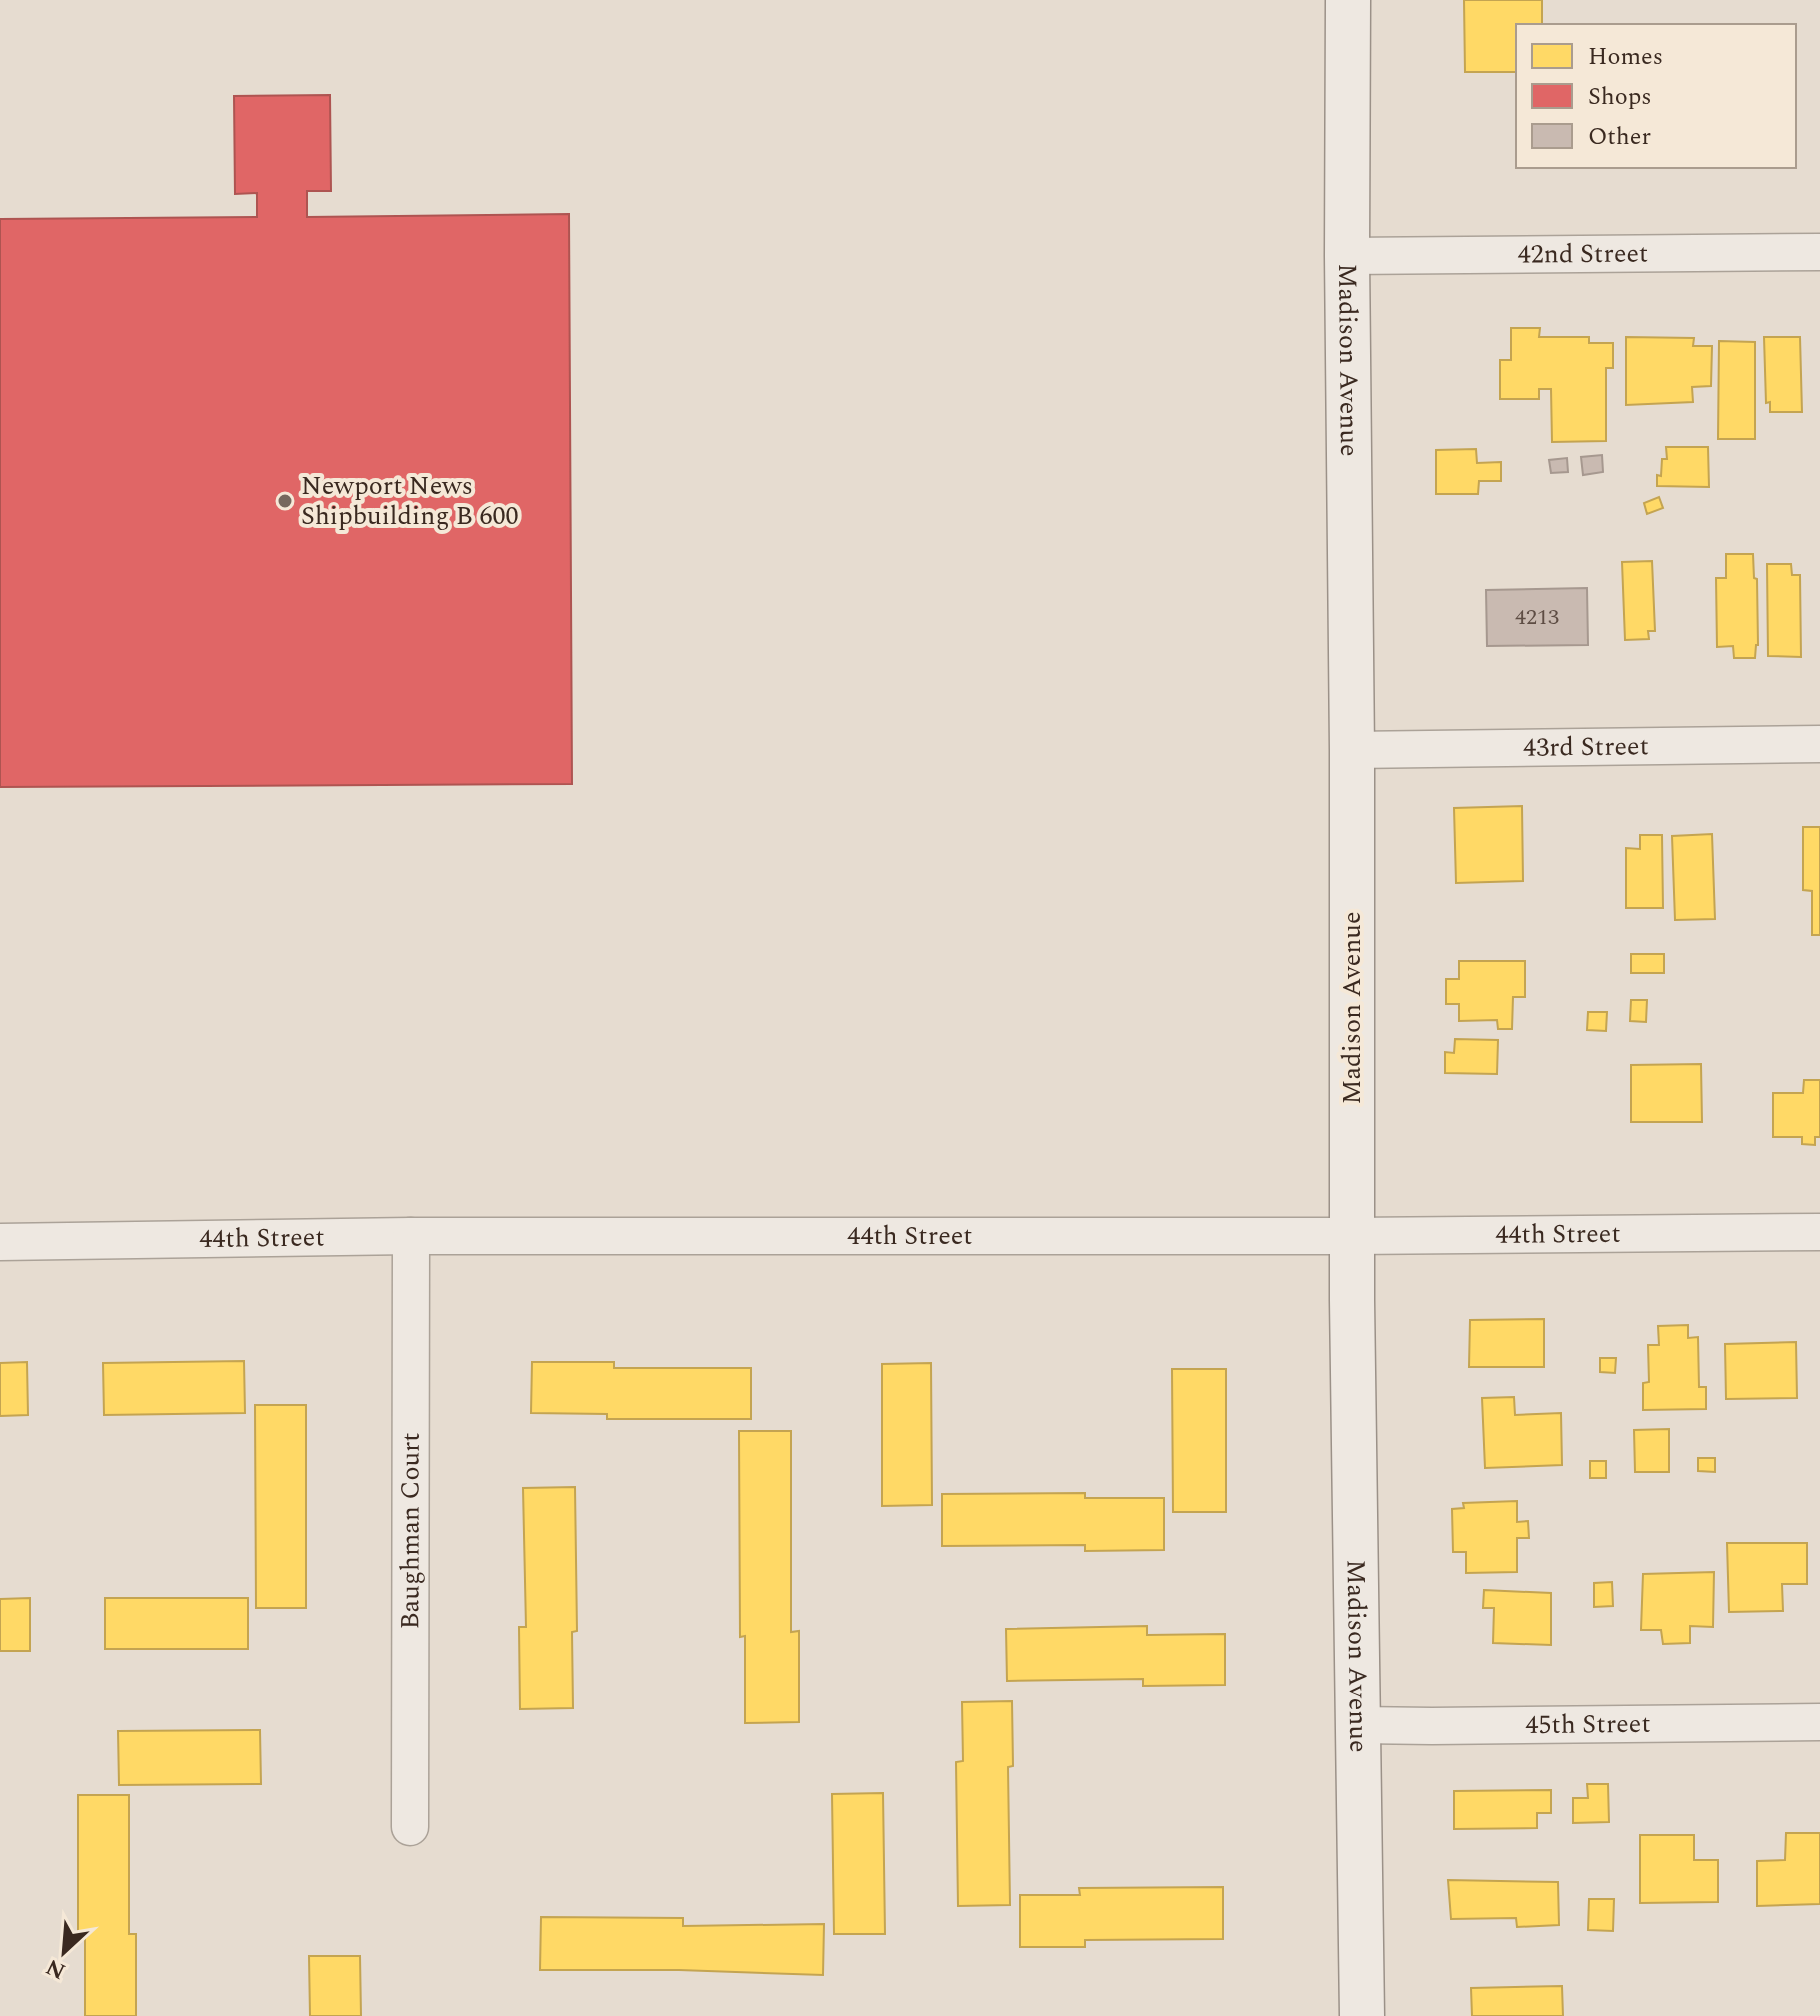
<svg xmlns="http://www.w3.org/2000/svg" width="1820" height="2016" font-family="Spectral,serif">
<rect width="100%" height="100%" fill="#e6dcd0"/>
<!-- homes -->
<g fill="#ffd966" stroke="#c4a451" stroke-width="2">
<path d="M1464,0H1542V26H1518V72H1465Z"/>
<path d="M1511,328H1540L1539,337H1589V343H1613V368H1606V441L1552,442L1551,389H1539V399H1500V360H1511Z"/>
<path d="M1626,337L1694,338L1693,346H1712L1711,386L1692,387L1693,402L1626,405Z"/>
<path d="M1764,337H1800L1802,412H1770V402L1766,403Z"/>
<path d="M1719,341L1755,342V439H1718Z"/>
<path d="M1666,447H1708L1709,487L1657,486V475L1661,476L1662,459H1667Z"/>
<path d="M1476,449L1477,463L1501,462V481H1479L1478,494H1436V450Z"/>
<path d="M1659,497L1663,508L1647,514L1644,503Z"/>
<path d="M1726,554H1753L1754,578L1757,579L1758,645H1756L1755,658H1734L1733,646L1717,647L1716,578H1726Z"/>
<path d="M1652,561L1655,631H1648L1649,639L1625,640L1622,562Z"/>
<path d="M1767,564H1791L1792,575H1800L1801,657L1768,656Z"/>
<path d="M1522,806L1523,881L1456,883L1454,808Z"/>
<path d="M1803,827H1820V935H1812V891L1803,890Z"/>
<path d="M1712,834L1715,919L1675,920L1672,836Z"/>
<path d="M1640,835H1662L1663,908H1626V848L1640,849Z"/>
<rect x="1631" y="954" width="33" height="19"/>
<path d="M1459,961H1525V997H1513L1512,1029H1498L1497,1020L1459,1021V1004H1446V979H1459Z"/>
<path d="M1631,1000H1647L1646,1022L1630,1021Z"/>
<path d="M1588,1012H1607L1606,1031L1587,1030Z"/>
<path d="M1455,1039L1498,1040L1497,1074L1445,1073V1052L1454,1053Z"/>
<path d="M1701,1064L1702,1122H1631V1065Z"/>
<path d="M1804,1080H1820V1137H1815V1145L1802,1144V1137H1773V1093H1803Z"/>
<path d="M1544,1319V1367H1469L1470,1320Z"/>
<path d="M1688,1325V1338L1698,1337L1699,1387H1706V1409L1643,1410V1383L1649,1382L1648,1345H1659L1658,1326Z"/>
<path d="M1796,1342L1797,1398L1726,1399L1725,1344Z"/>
<path d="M1600,1358H1616L1615,1373L1600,1372Z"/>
<path d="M244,1361L245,1413L104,1415L103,1363Z"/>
<path d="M27,1362L28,1415L0,1416V1363Z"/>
<path d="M532,1362H614V1368H751V1419H607V1414L531,1413Z"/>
<path d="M931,1363L932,1505L882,1506V1364Z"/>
<path d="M1172,1369H1226V1512H1173Z"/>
<path d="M1514,1397L1515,1415L1561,1413L1562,1465L1485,1468L1482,1398Z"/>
<path d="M255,1405H306V1608H256Z"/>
<path d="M1669,1429V1472H1635L1634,1430Z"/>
<path d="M739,1431H791V1632L799,1631V1722L745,1723V1636L740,1637Z"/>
<path d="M1698,1458H1715V1472L1698,1471Z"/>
<rect x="1590" y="1461" width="16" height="17"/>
<path d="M575,1487L577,1631L572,1632L573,1708L520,1709L519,1627H526L523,1488Z"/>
<path d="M1085,1493V1498H1164V1550L1085,1551V1545L942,1546V1494Z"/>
<path d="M1517,1501V1522L1528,1521L1529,1538H1517V1572L1466,1573V1552H1453L1452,1509L1464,1508L1463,1503Z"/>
<path d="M1727,1543H1807V1584H1782L1783,1611L1729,1612Z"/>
<path d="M1714,1572L1713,1627L1690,1626V1643L1663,1644L1661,1630H1641L1643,1574Z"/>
<path d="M1612,1582L1613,1606L1594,1607V1583Z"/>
<path d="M1484,1590L1551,1593V1645L1493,1643L1494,1608H1483Z"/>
<path d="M30,1598V1651H0V1599Z"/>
<rect x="105" y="1598" width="143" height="51"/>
<path d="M1147,1626V1635L1225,1634V1685L1143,1686V1679L1007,1681L1006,1629Z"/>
<path d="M1012,1701L1013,1766L1008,1767L1010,1905L958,1906L956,1762L963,1761L962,1702Z"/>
<path d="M260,1730L261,1784L119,1785L118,1731Z"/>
<path d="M1587,1784H1608L1609,1822L1573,1823V1798H1588Z"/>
<path d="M1551,1790V1813H1537V1828L1454,1829V1791Z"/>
<path d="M883,1793L885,1934H834L832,1794Z"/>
<path d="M78,1795H129V1934H136V2016H85V1939H78Z"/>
<path d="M1786,1833H1820V1904L1757,1906V1861L1785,1860Z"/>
<path d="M1640,1835H1694V1860H1718V1902L1640,1903Z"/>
<path d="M1448,1880L1558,1882L1559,1925L1517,1927L1516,1918L1451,1919Z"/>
<path d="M1223,1887V1939L1085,1940V1947H1020V1895H1080L1079,1888Z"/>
<path d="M1589,1899H1614L1613,1931L1588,1930Z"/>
<path d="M541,1917L683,1918V1926L824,1924L823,1975L679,1970H540Z"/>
<path d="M309,1956H360L361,2016H310Z"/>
<path d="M1562,1986L1563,2016H1472L1471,1988Z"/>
</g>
<!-- shops -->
<path fill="#e06666" stroke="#ae5451" stroke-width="2" d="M330,95L331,191H307V217L569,214L572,784L0,787V219L257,217V193L235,194L234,96Z"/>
<!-- building -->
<g fill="#c9bab1" stroke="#a6988f" stroke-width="2">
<path d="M1602,455L1603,472L1583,475L1581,457Z"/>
<path d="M1567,458L1568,472L1551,473L1549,460Z"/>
<path d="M1587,588L1588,645L1487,646L1486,590Z"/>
</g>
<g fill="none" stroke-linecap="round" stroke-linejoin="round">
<defs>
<g id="street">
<path id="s1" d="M1347,256L1820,252"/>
<path id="s2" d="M1352,750L1820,744"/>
<path id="s3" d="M0,1242L411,1236H1352L1820,1232"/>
<path id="s4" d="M1358,1725L1432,1726L1820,1722"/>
<path id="s5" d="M410,1827L411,1236"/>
</g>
<g id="secondary">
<path id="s6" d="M1348,0L1347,256L1352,750V1300L1362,2016"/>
</g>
</defs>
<!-- street casing -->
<use href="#street" stroke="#aba298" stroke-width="39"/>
<!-- secondary casing -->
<use href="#secondary" stroke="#9b9188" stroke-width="47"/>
<!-- street -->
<use href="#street" stroke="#eee8e1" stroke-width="36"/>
<!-- secondary -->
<use href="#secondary" stroke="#eee8e1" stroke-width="44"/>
</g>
<!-- markers -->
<circle fill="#76685e" stroke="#f5e8d7" stroke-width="3" cx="285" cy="501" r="8"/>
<g text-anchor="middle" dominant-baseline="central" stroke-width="8" stroke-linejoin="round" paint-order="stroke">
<!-- number labels -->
<g font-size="22" fill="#5e4d44">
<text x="1537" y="617">4213</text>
</g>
<!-- street labels -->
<g font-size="26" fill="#3a2920" stroke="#f5e8d7">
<text stroke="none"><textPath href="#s1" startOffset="236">42nd Street</textPath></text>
<text stroke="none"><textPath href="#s6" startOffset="360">Madison Avenue</textPath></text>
<text stroke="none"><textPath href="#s2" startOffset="234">43rd Street</textPath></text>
<text transform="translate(1352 1008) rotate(-90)">Madison Avenue</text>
<text stroke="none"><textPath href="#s3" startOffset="1558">44th Street</textPath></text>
<text stroke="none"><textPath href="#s3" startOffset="910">44th Street</textPath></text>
<text stroke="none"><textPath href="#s3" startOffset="262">44th Street</textPath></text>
<text stroke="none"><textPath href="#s5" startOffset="296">Baughman Court</textPath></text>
<text stroke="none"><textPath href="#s6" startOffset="1656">Madison Avenue</textPath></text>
<text stroke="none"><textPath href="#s4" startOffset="230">45th Street</textPath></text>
</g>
<!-- poi labels -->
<g font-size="26" fill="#3a2920" stroke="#f5e8d7" text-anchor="start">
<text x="301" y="486">Newport News<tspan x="301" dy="30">Shipbuilding B 600</tspan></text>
</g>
</g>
<!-- legend -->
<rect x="1516" y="24" width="280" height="144" fill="#f5e8d7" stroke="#aa9c8e" stroke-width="2"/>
<rect x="1532" y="44" width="40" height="24" fill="#ffd966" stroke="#aa9c8e" stroke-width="2"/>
<text x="1588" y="64" font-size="24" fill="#3a2920">Homes</text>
<rect x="1532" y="84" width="40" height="24" fill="#e06666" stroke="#aa9c8e" stroke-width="2"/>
<text x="1588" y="104" font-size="24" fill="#3a2920">Shops</text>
<rect x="1532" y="124" width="40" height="24" fill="#c9bab1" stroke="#aa9c8e" stroke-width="2"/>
<text x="1588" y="144" font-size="24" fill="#3a2920">Other</text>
<!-- north arrow -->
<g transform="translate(64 1952) rotate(206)" stroke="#f5e8d7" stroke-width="6" paint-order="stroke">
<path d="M0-6L14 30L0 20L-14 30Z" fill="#3a2920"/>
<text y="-12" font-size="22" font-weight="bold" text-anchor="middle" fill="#3a2920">N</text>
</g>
</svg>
